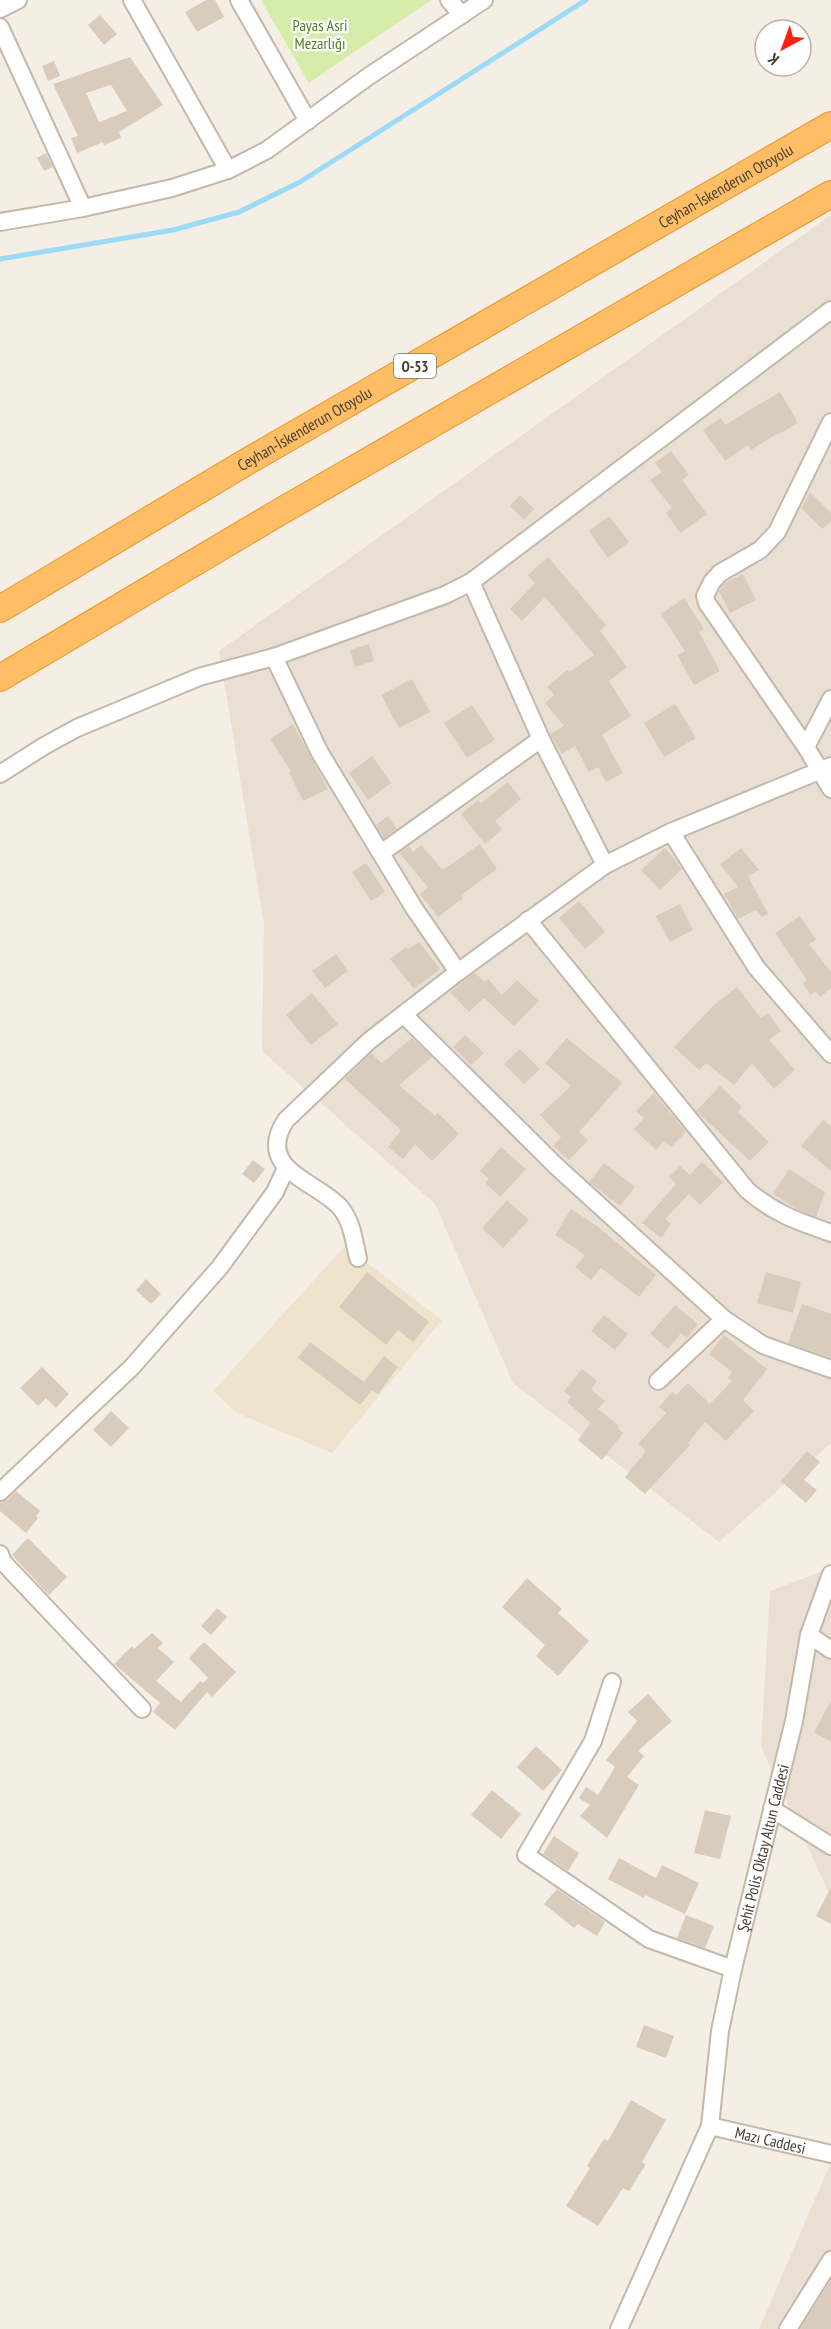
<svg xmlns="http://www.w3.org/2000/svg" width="831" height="2329" font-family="'PT Sans Narrow',sans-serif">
<rect width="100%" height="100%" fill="#f4eee5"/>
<!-- residential -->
<g fill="#e9e0d3">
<path d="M831,215V1443L719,1542L513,1383L435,1204L262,1051L264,924L219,651Z"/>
<path d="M831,1568V1897L761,1747L770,1591Z"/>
<path d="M831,2162V2329H759Z"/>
</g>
<!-- education -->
<path fill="#efe3cd" d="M345,1246L442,1320L332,1453L237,1413L213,1391Z"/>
<!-- green -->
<path fill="#d5eda9" d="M261,0H431L309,83Z"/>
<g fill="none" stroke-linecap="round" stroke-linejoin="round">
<!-- stream -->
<path stroke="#9bdaf8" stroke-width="5" d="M0,259L173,230L239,212L300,182L586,0"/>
</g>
<!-- building -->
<g fill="#daccbc" fill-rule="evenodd">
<path d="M206,0H215L224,17L197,32L185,12Z"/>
<path d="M100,15L117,34L104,45L88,25Z"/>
<path d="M130,57L163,105L119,132L121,138L104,145L103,142L77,153L71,138L78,136L53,84ZM111,85L127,111L99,122L86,93Z"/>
<path d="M54,61L60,76L48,81L42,66Z"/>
<path d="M46,153L53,167L44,171L37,158Z"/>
<path d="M780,392L798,423L777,435L776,434L751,450L748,445L725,461L703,430L721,418L725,425Z"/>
<path d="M671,451L689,475L682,480L707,514L680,533L666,513L672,508L650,480L662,472L655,463Z"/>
<path d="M810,492L831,513V521L822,529L801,508Z"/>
<path d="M520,495L534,509L524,520L510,506Z"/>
<path d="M609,516L629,542L608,558L589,531Z"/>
<path d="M548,557L606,625L600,631L627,667L609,681L631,716L602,735L623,773L606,782L598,767L589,772L575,746L562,754L550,734L564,726L545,703L554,695L547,687L567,670L570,672L594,655L545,597L522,621L510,609L535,583L528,575Z"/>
<path d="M743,574L756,600L730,613L719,591L725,583Z"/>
<path d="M684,598L704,629L699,632L720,671L694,685L677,655L685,651L661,614Z"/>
<path d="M369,644L374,661L355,667L350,650Z"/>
<path d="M412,679L430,712L399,728L381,695Z"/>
<path d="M675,704L696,738L664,757L644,723Z"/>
<path d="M472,705L495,740L467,758L444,723Z"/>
<path d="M293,724L328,789L303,801L289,772L291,771L270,739Z"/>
<path d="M372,756L391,783L368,800L349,773Z"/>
<path d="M508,782L521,799L495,821L502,830L485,844L461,814L478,800L481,803Z"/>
<path d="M388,816L397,829L384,838L376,825Z"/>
<path d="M480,844L497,869L461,895L463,898L438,917L420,894L428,887L399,853L409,846L413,852L421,845L443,870Z"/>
<path d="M665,848L682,869L660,890L641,870Z"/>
<path d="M741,848L759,870L748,876L768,914L762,917L756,910L738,919L724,894L738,887L720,864Z"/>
<path d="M366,863L385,892L371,901L352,872Z"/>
<path d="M579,901L605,932L585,949L559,918Z"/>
<path d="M680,904L693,930L670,942L656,916Z"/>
<path d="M800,916L816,940L809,944L831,972V988L820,997L816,991L811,995L803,984L807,980L775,933Z"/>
<path d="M419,942L440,969L414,989L390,959L406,947L408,949Z"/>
<path d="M336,954L348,971L325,988L312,971Z"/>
<path d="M475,972L484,982L488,979L502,995L517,980L539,1001L514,1026L484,998L469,1012L450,992Z"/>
<path d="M737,987L761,1018L768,1013L781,1031L769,1040L795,1070L774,1089L752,1063L734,1085L706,1063L699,1070L674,1047L714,1005Z"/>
<path d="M312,993L338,1024L311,1045L286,1015Z"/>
<path d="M465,1035L484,1053L471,1065L453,1047Z"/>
<path d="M412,1038L432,1057L399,1085L435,1116L438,1113L459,1134L432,1161L415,1144L403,1159L388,1147L401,1130L345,1079L371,1053L382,1063Z"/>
<path d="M567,1038L622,1083L579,1132L588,1140L569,1160L553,1146L561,1137L540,1115L571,1086L545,1063Z"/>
<path d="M520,1049L540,1069L524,1084L504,1064Z"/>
<path d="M720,1086L742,1107L738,1112L769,1142L750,1161L696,1111Z"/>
<path d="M654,1093L686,1132L671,1147L664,1141L656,1150L634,1129L644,1118L636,1111Z"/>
<path d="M823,1120L831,1126V1171L801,1146Z"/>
<path d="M501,1147L526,1169L500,1197L485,1183L489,1179L480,1171Z"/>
<path d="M253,1160L265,1169L254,1183L242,1174Z"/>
<path d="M702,1162L723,1182L700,1205L689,1194L665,1219L671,1224L661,1238L642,1223L676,1184L669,1177L680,1166L690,1175Z"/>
<path d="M604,1163L635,1187L620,1206L589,1182Z"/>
<path d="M789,1169L825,1192L816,1217L799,1210L773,1194Z"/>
<path d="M507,1200L529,1220L503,1248L482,1228Z"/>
<path d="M571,1209L597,1226L656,1275L639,1297L601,1268L591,1280L575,1267L585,1255L555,1235Z"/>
<path d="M367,1272L429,1322L413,1342L398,1330L386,1345L339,1307Z"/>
<path d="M766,1272L801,1282L793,1313L757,1303Z"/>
<path d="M146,1279L161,1294L151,1304L136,1290Z"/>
<path d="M802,1304L831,1314V1358L788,1343Z"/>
<path d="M675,1305L698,1324L687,1338L681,1333L668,1349L650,1334Z"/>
<path d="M604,1315L628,1334L615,1350L591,1331Z"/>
<path d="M724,1335L767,1369L743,1400L754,1411L726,1441L705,1422L688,1443L690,1445L645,1494L625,1477L646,1451L638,1444L666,1413L659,1407L672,1392L676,1395L688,1383L710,1404L732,1381L728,1378L732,1372L709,1354Z"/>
<path d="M310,1342L364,1382L384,1356L398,1367L378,1394L372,1390L360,1405L298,1358Z"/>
<path d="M42,1367L69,1394L56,1408L46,1398L38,1406L20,1388Z"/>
<path d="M582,1369L597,1381L591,1389L605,1401L598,1409L619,1426L618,1428L623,1433L602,1460L578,1440L591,1423L567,1402L571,1397L564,1391Z"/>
<path d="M111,1411L129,1428L111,1447L93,1430Z"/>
<path d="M807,1451L820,1462L804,1480L817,1490L806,1503L781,1481Z"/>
<path d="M16,1491L40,1511L36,1516L38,1518L26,1533L0,1511V1502L7,1500Z"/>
<path d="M28,1538L67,1577L49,1595L12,1555Z"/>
<path d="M527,1578L562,1609L558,1613L589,1641L558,1676L536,1656L545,1645L502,1607Z"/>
<path d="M217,1608L227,1617L211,1635L201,1626Z"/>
<path d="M152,1633L163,1643L158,1648L174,1662L156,1681L181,1702L200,1681L203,1683L208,1678L189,1658L204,1642L236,1672L212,1697L207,1692L175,1730L153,1712L160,1703L114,1664L132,1646L134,1649Z"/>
<path d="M648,1694L672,1721L638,1751L644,1756L627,1777L639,1785L607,1838L580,1816L590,1805L579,1798L586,1787L598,1795L615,1767L606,1760L637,1721L628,1712Z"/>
<path d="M831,1701V1742L814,1732Z"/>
<path d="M536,1746L562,1770L543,1791L517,1767Z"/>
<path d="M492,1790L521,1814L501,1839L471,1815Z"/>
<path d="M705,1810L731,1816L720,1859L694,1853Z"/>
<path d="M554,1836L579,1853L568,1871L543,1854Z"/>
<path d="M619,1858L656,1878L662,1865L699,1883L685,1914L645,1895L644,1898L608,1879Z"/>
<path d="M831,1887V1924L816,1916Z"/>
<path d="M557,1889L605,1922L597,1936L578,1924L574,1928L544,1904Z"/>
<path d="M686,1915L714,1926L705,1948L677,1938Z"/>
<path d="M644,2025L674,2036L666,2058L636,2047Z"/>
<path d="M631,2100L666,2120L642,2162L646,2164L629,2191L623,2188L598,2226L566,2206L590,2168L587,2166L604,2139L608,2141Z"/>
<path d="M831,2280V2329H800Z"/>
</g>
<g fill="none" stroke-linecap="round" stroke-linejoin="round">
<defs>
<g id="minor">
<path d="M132,0L228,170"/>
<path d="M239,0L308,121"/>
<path d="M449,0L462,15"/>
<path d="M0,9L18,0"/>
<path d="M0,27L83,208"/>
<path d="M0,222L83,208L172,188L228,170L267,150L369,76L484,0"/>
<path d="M831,422L777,532L760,550L720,573L712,582L705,596L707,603L806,747L831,789"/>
<path d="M274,657L320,753L414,908L458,972"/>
<path d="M806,747L831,699"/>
<path d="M0,774L44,746L77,728L199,677L274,657L445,595L471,582"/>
<path d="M671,832L756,967L831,1054"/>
<path d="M381,853L541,739"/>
<path d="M605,865L541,739L471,582L831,310"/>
<path d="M528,920L747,1190C775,1214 797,1221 831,1233"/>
<path d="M404,1015L556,1166L724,1319L763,1345L831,1369"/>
<path d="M358,1258C354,1241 352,1220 339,1206C315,1181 254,1168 286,1120L369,1041L458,972L605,865L671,832L831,766"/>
<path d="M658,1381L724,1319"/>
<path d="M0,1492L132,1367L220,1267L275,1192L286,1168"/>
<path d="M0,1554L3,1562L142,1709"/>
<path d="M809,1635L831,1650"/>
<path d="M612,1682L593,1741L526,1855L649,1939L733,1969"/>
<path d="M772,1809L831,1846"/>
<path id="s1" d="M710,2126L831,2154"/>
<path id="s2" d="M619,2329L710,2126L720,2031L733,1969L794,1721L809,1635L831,1574"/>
<path d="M788,2329L831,2260"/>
</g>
<g id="highway">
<path id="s3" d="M0,609L248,461L831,125"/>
<path d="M0,678L278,513L831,194"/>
</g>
</defs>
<!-- minor casing -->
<use href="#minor" stroke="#c4b8aa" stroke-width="20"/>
<!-- highway casing -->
<use href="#highway" stroke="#ee9226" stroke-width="28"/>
<!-- minor -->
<use href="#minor" stroke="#fff" stroke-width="16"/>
<!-- highway -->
<use href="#highway" stroke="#ffbe66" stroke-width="26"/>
</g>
<g text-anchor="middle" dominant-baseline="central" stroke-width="4.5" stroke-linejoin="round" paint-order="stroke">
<!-- shield labels -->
<rect fill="#fff" stroke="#7f7871" stroke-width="1.5" x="394" y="354" width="42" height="24" rx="4.5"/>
<g font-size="15" font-weight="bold" fill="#483e34">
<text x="415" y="366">O-53</text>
</g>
<!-- park labels -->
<g font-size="16" fill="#4e8021" stroke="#fff">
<text x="320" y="25">Payas Asri<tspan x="320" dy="18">Mezarlığı</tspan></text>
</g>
<!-- street labels -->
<g font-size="16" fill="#483e34" stroke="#fff">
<text stroke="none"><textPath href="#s3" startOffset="840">Ceyhan-İskenderun Otoyolu</textPath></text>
<text stroke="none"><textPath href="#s3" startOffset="354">Ceyhan-İskenderun Otoyolu</textPath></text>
<text stroke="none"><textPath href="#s2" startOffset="506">Şehit Polis Oktay Altun Caddesi</textPath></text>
<text stroke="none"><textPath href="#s1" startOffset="62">Mazı Caddesi</textPath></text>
</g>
</g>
<!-- north arrow -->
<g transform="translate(783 48) rotate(221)"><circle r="28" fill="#ffffff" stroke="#b6b2ae" stroke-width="1.5"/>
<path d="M0-4.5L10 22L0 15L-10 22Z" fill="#ff1f12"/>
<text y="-9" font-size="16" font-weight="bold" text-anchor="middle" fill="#483e34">K</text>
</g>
</svg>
